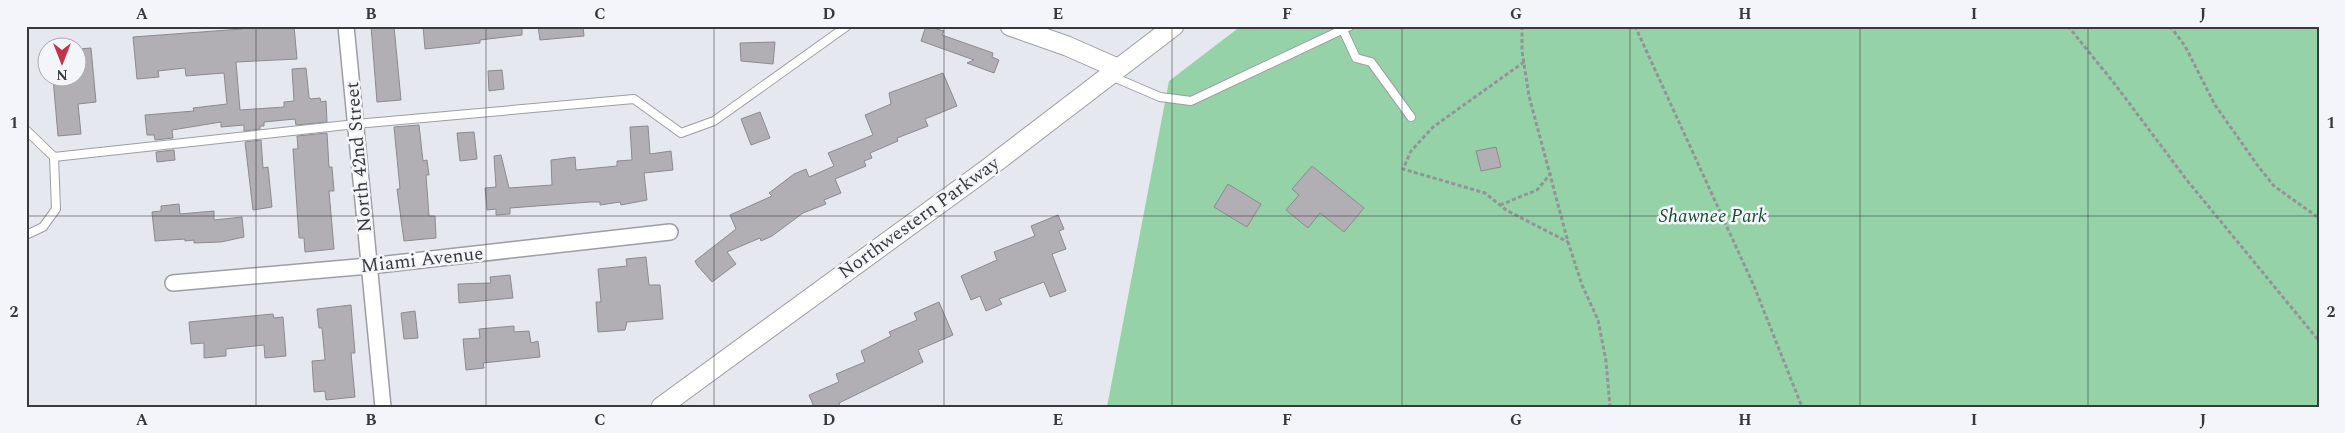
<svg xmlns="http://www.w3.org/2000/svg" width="2345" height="433" font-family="Spectral,serif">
<rect width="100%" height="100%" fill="#e5e8ee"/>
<!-- green -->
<path fill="#96d2a8" d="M1241,26H2319V407H1107L1169,81Z"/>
<!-- building -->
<g fill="#b1aeb4" stroke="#8d8a8f">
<path d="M241,26H294L297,59L236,62L240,110L284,107V102L294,101L292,69L306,68L309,97L311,99L320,98L321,102L326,101L327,122L296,125L295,119L264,122V126H260V129L244,131V125L221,127V122L172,130L173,138L155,140L154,135H147L145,115L194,111L193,108L227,104L224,73L186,76L185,68L158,71L159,77L137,79L133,37L242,29Z"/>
<path d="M371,26H394L401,100L377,102Z"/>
<path d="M423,26H522V35L480,40V43L425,49Z"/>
<path d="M538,26H583L584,36L540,40Z"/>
<path d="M926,26L944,31L942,35L993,53L992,57L999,60L994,73L967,63L974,60L921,41Z"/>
<path d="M775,42L773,64L741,61L740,43Z"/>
<path d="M91,48L96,102L78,104L81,134L58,136L53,78H78V49Z"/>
<path d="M502,70L504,89L489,91L488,71Z"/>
<path d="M943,73L957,106L925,119L928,126L897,138L898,141L870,153L872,158L864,161L866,166L835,179L841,193L824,200L826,204L803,213L772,236L761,241L760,238L727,252L736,264L712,282L697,265L695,261L736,229L730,215L772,196L769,193L794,174L806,169L809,177L834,166L828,153L873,135L865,115L891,104L889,93Z"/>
<path d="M760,112L770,138L751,145L741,119Z"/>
<path d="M419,125L423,161L427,160L429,175H426L429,216H435L436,238L404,241L397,189H400L394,127Z"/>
<path d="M648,126L650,154L671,151L673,170L644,173L647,200L621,205L620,202L600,205V202H590L510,208V214L496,215V209L487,210L485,188L496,187L494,156L501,155L509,188L552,185L551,160L575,157L576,170L617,166V161L632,160L630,127Z"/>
<path d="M474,132L477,159L460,161L457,133Z"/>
<path d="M327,133L329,167H332L334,191H329L334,249L305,252L304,238H299L293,149H298L297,136Z"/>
<path d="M261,140L263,168L268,167L272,207L253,210L245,142Z"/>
<path d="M1496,147L1501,167L1481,171L1476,151Z"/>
<path d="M174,150L175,160L157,162L156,152Z"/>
<path d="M1312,166L1364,208L1344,232L1320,213L1308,228L1286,210L1299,195L1292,189Z"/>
<path d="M1228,184L1261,204L1247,227L1214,207Z"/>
<path d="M179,204L180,214L214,211V220L242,217L244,237L221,242L194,243V240L185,241V239L155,241L152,212L161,211V206Z"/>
<path d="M1058,215L1064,229L1059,231L1066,249L1052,254L1066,291L1050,297L1044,282L999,299L1002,304L986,311L980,296L971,300L961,276L997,260L994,252L1035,236L1031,226Z"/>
<path d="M646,257L649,285H660L663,319L627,322L625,330L598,332L596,302H601L598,269L627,266L626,259Z"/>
<path d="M510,275L513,298L459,303L458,284L491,283L490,277Z"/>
<path d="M939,302L953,335L918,350L923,362L839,403L840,407H814L809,395L839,382L836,374L865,362L861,351L891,336L889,332L917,320L914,313Z"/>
<path d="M351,305L355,353H351L355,397L326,400L325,391L314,392L312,361L325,360L322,328H319L317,309Z"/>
<path d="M415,311L418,338L404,339L401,313Z"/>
<path d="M273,314L274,318L283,317L286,356L265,358L264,345L226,349V356L204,358V343L191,344L189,322Z"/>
<path d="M514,326V332L529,331L531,343L538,341L540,357L483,363L484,368L466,370L463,339L480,338L479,329Z"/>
</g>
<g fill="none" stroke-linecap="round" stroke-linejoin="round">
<defs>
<g id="service">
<path d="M1343,30L1356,58L1371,62L1411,117"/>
<path d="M1111,76L1160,97L1191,101L1350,26"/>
<path d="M26,130L54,157L356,124L634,99L681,133L714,121L847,26"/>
<path d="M26,235L43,227L56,209L54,157"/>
</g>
<g id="minor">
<path d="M346,26L383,407"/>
<path d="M173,283L369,266L670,232"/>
</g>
<g id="tertiary">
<path d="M1010,26L1067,46L1117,68"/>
<path d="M661,407L983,172L1174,26"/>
</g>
</defs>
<!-- service casing -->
<use href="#service" stroke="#9b9ea3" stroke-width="10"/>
<!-- minor casing -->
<use href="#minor" stroke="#9b9ea3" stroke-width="18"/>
<!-- tertiary casing -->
<use href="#tertiary" stroke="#9b9ea3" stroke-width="21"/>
<!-- path -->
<g stroke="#929498" stroke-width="3" stroke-dasharray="4 2.5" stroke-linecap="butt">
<path d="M1522,26V51L1529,96L1568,242L1582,285L1598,320L1606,361L1610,407"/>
<path d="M1635,26L1754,286L1802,407"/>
<path d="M2068,26L2114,83L2186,179L2319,341"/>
<path d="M2170,26L2185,46L2215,105L2258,166L2274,186L2319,218"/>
<path d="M1524,62L1433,127L1411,151L1403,169L1485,193L1506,210L1568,242"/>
<path d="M1500,205L1537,190L1551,173"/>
</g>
<!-- service -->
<use href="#service" stroke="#fff" stroke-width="8"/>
<!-- minor -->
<use href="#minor" stroke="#fff" stroke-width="15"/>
<!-- tertiary -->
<use href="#tertiary" stroke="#fff" stroke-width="19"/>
</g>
<!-- grid -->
<path fill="none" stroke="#38393b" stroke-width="1" stroke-opacity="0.55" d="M256,26V407M486,26V407M714,26V407M944,26V407M1172,26V407M1402,26V407M1630,26V407M1860,26V407M2088,26V407M26,216H2319"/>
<g text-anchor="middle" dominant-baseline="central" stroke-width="5" stroke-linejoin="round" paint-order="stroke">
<!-- street labels -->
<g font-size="19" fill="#38393b" stroke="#f3f5fb">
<text transform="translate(359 157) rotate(-95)">North 42nd Street</text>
<text transform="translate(919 218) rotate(-36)">Northwestern Parkway</text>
<text transform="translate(422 260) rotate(-6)">Miami Avenue</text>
</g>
<!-- park labels -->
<g font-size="19" font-style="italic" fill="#184b2c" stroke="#f3f5fb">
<text x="1713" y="216">Shawnee Park</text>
</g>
</g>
<!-- border -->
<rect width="2345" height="433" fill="none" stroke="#f3f5fb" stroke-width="55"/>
<!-- north arrow -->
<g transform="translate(62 62) rotate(180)"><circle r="24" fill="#f3f5fb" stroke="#a8aaae"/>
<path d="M0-4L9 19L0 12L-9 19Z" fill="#c43448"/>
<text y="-8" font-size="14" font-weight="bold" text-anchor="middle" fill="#38393b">N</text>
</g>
<rect x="28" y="28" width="2290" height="378" fill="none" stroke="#38393b" stroke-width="2"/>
<g font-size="16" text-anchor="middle" font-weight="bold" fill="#38393b">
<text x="142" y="19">A</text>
<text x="371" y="19">B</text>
<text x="600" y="19">C</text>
<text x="829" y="19">D</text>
<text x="1058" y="19">E</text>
<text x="1287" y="19">F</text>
<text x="1516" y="19">G</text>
<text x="1745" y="19">H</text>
<text x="1974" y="19">I</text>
<text x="2203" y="19">J</text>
<text x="14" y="128">1</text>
<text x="2331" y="128">1</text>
<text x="14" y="317">2</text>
<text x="2331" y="317">2</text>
<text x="142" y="425">A</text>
<text x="371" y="425">B</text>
<text x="600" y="425">C</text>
<text x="829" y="425">D</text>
<text x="1058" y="425">E</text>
<text x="1287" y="425">F</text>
<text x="1516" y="425">G</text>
<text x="1745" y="425">H</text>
<text x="1974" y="425">I</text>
<text x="2203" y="425">J</text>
</g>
</svg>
